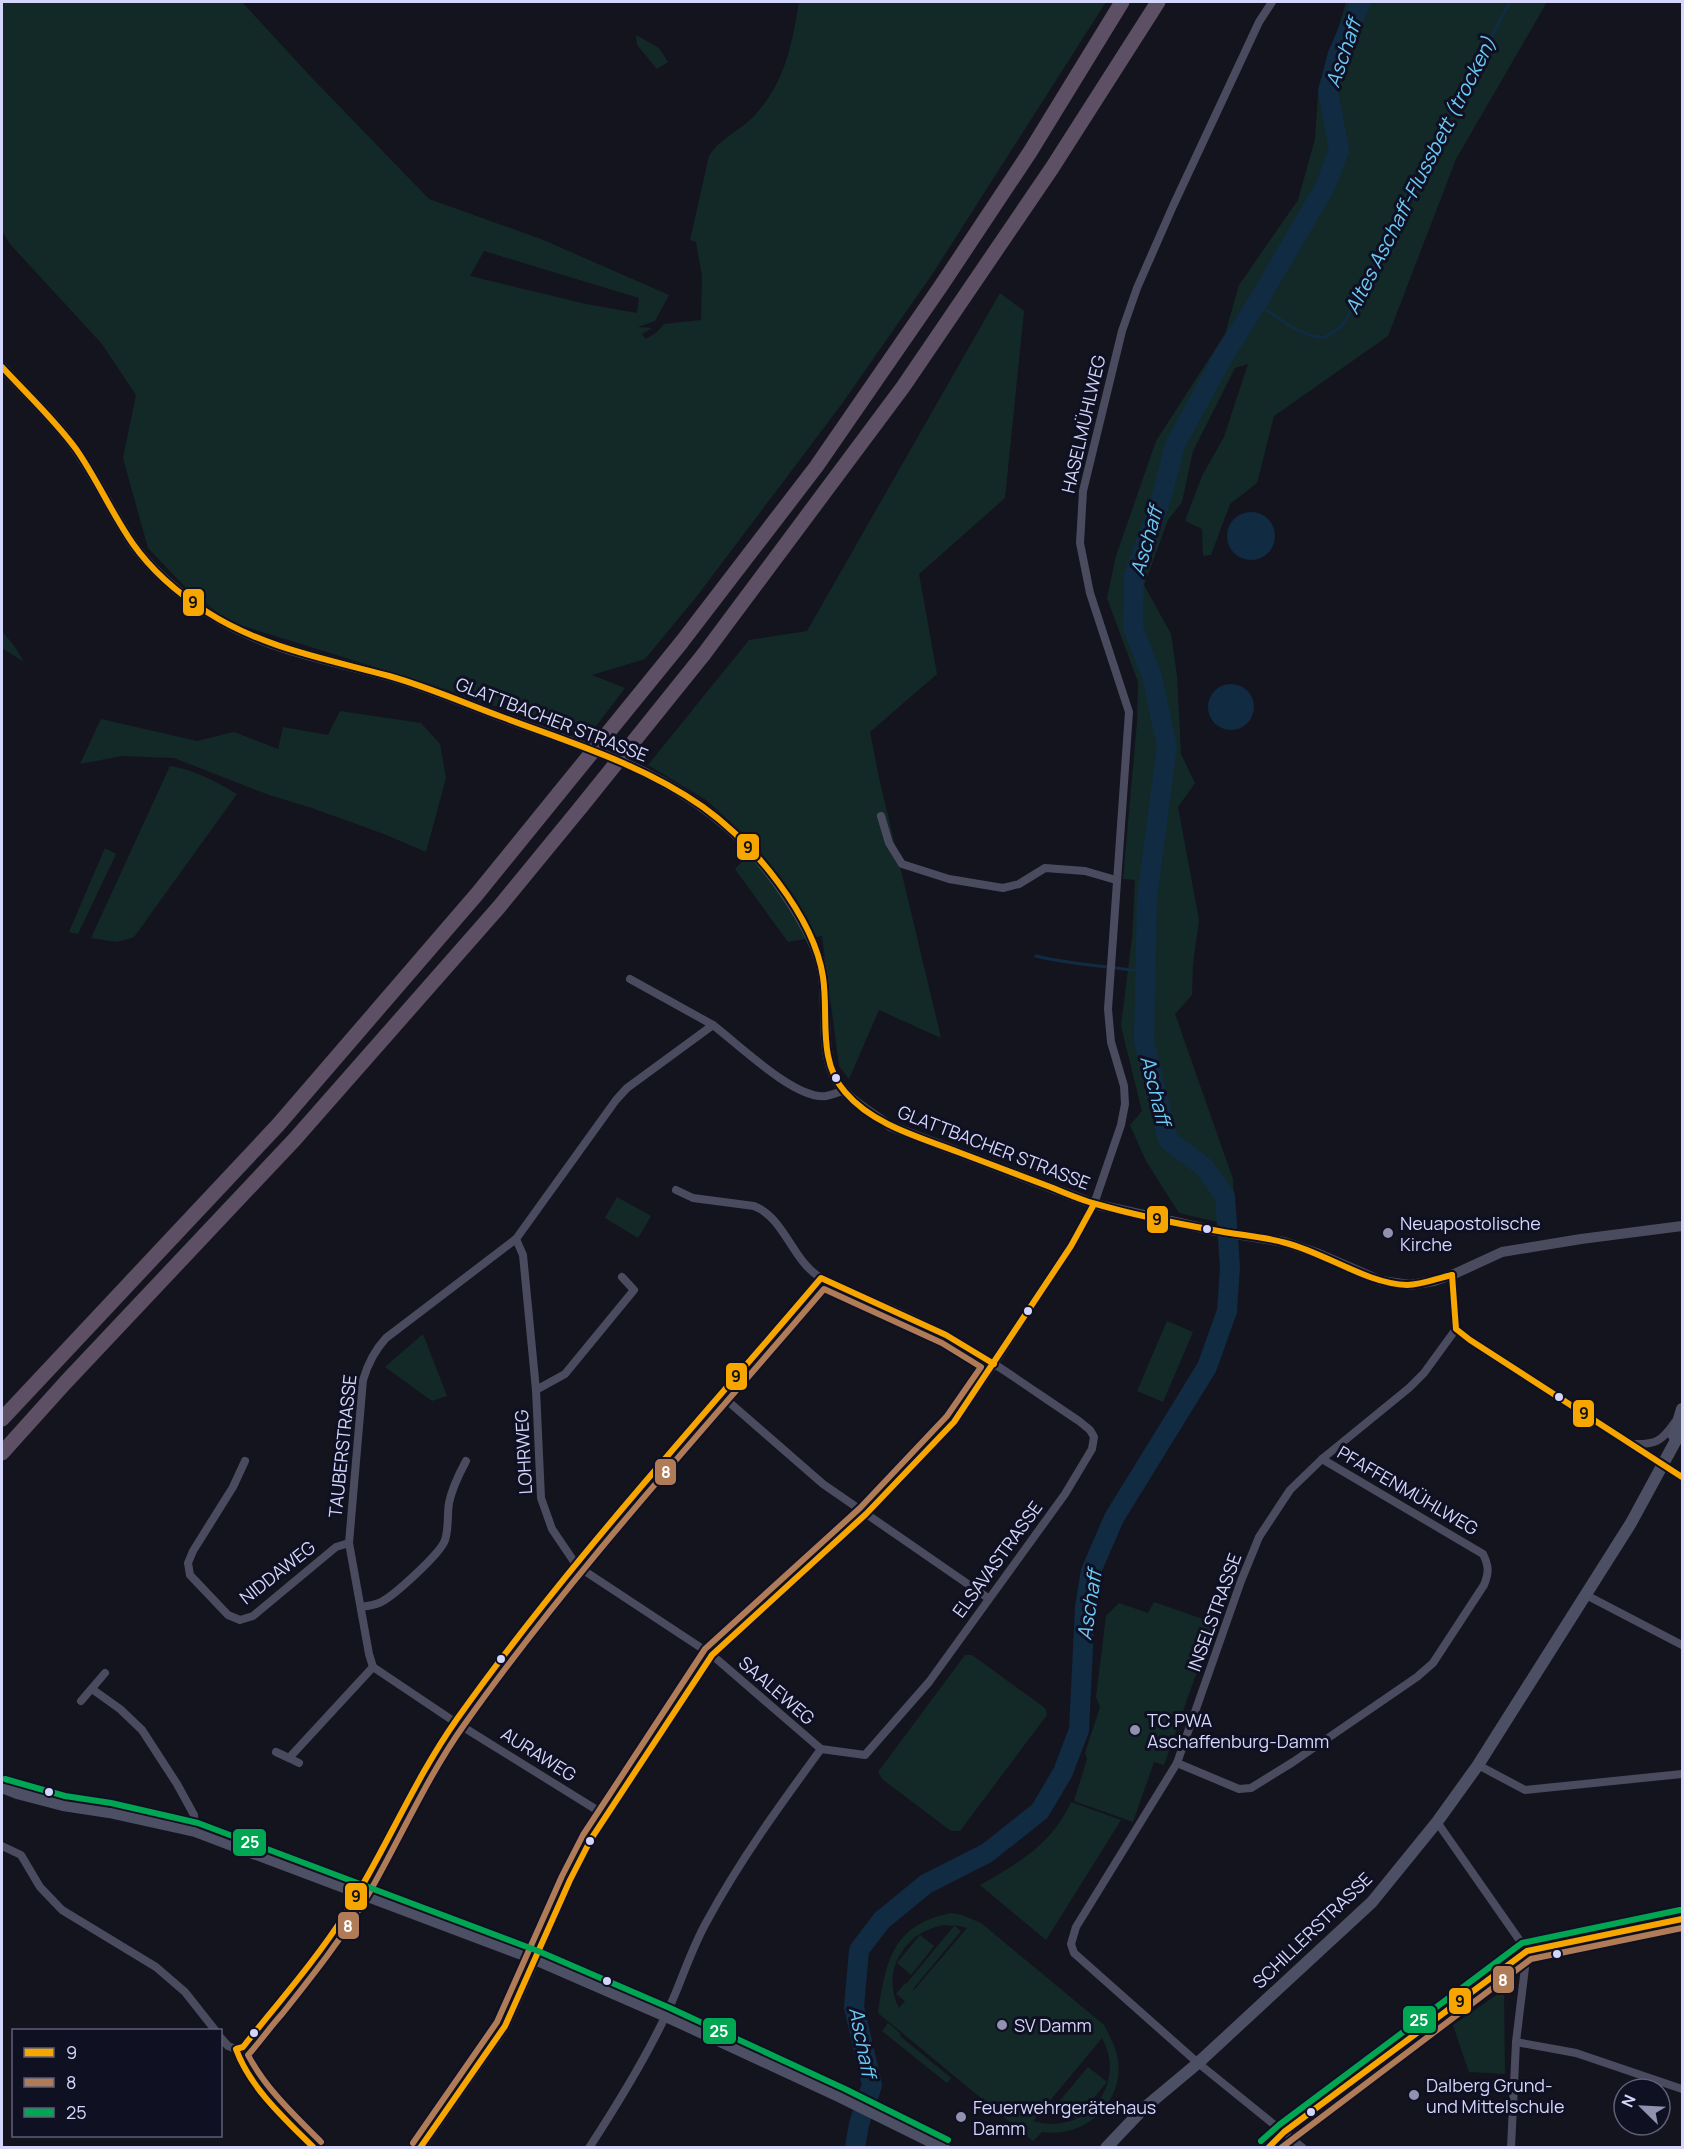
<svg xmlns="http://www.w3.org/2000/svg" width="1684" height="2149" font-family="Manrope,sans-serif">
<rect width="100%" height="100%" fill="#14141f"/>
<!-- green -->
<g fill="#132927" fill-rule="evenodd">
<path d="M2,2H242L311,77L429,199L541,239L669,295L655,321L638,327L652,328L642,334L646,339L657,332L664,324L701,320L702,276L696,242L690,240L709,156C720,138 740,131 754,116C785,83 792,45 799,2H1106L933,273L841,405L697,596L645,659L592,675L625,688L587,738L433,685L230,622L187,589L148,548L123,458L136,395L102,344L10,244L2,231ZM484,251L639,298L637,313L586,304L470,276Z"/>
<path d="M1346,2H1547L1456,159L1388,336L1274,416L1257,483L1230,504L1211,555L1203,556L1202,529L1185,521L1202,476L1224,437L1248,364L1235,368L1193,451L1182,502L1168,520L1144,585L1171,634L1177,676L1181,754L1195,783L1178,807L1199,920L1193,964L1192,995L1175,1014L1233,1179L1235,1226L1179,1213L1146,1161L1130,1125L1142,1111L1121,1026L1132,938L1135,880L1123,879L1137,722L1138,682L1107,598L1116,556L1156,441L1225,334L1239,285L1298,200L1315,139L1318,95Z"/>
<path d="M636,35L659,48L668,62L657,69L637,45Z"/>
<path d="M1000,293L1024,311L1005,498L919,574L937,674L870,732L879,778L941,1038L879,1010L849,1079L839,1066L822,936L788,942L735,869L757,846L706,800L648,765L749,640L807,631Z"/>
<path d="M2,631L15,647L24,662L2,648Z"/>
<path d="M340,711L421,723L440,744L446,778L426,852L384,834L309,807L269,795L174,758L122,756L80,764L101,719L197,741L234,732L278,749L283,727L328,735Z"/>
<path d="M170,766C195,770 215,781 237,794L134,937L117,942L91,938Z"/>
<path d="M105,848L116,854L78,934L69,932Z"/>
<path d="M617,1197L651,1216L638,1238L605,1218Z"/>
<path d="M1167,1321L1193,1332L1163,1402L1137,1391Z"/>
<path d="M423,1334L447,1396L432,1401L385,1367Z"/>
<path d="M1154,1602L1214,1623L1164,1765L1154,1762L1133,1822L1074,1801L1087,1759L1085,1753L1100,1707L1096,1697L1106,1616L1119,1603L1148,1613Z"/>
<path d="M965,1655H972L1045,1708L1047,1715L960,1831H951L882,1779L878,1772Z"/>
<path d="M1071,1802L1121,1820L1046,1940L980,1885C1019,1863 1052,1844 1071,1802Z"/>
<path d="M951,1913L962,1915L981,1923L1104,2025C1109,2034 1114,2044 1117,2055C1127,2100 1086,2139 1042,2132L1033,2141L878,2013C886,1961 892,1925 951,1913ZM944,1925L954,1926L906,1984L905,1983L896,1994L905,2001L899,2008C880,1972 905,1931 944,1925ZM954,1925L967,1928L914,1990L913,1989L961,1931ZM1102,2038C1128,2086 1085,2137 1033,2121Z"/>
<path d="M920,1935L934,1946L911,1975L897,1963Z"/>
<path d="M1504,1990L1505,2074L1469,2072L1453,2025Z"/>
<path d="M888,2023L901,2034L900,2036L951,2078L947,2083L882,2031Z"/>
<path d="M1088,2067L1107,2082L1076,2119L1058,2103Z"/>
</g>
<!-- water -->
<g fill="#112b42">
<circle cx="1251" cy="536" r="24"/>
<circle cx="1231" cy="707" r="23"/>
</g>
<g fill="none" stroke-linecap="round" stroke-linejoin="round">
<!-- stream -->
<g stroke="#112b42" stroke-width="3">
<path d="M1257,303C1278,318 1298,335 1324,338L1341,327L1365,289L1383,243L1420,168L1510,2"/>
<path d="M1036,956C1072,965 1109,966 1145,972"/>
</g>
<!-- river -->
<path stroke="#112b42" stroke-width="20" d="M855,2148L859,2124L872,2085L854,2007L859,1950L882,1920L926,1884L987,1853L1040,1811L1063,1772L1079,1730L1085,1607L1091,1571L1114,1518L1207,1367L1227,1311L1230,1267L1225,1196L1204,1167L1168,1140L1144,1041L1147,899L1167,746L1152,677L1133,627L1134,576L1161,499L1175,445L1223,357L1257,303L1325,187L1339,150L1328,91L1338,54L1361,2"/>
<!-- minor -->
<g stroke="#4a4b5e" stroke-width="8">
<path d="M881,816L889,843L902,864L949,879L1003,888L1019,884L1045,868L1085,871L1116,880"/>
<path d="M713,1025C738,1044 795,1100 826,1096C832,1095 838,1092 844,1091"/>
<path d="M676,1190L693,1198L754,1206C785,1218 792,1261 821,1278C832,1285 846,1289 858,1295C888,1307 917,1320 945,1335C992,1360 1035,1392 1079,1421L1090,1430L1094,1437L1092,1449L1065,1494L929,1682L865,1755L821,1749"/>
<path d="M516,1239L523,1255L536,1390L541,1498L552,1529L577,1566L712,1655L821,1749"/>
<path d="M1452,1275L1456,1329L1470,1340L1682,1477"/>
<path d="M536,1390L565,1374L634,1290L622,1277"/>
<path d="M722,1396L823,1484L988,1598"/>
<path d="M1632,1444C1656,1445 1662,1441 1675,1422"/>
<path d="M245,1461L233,1487L193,1551L188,1563L190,1575L228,1615L240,1620L253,1616L336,1547L349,1543"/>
<path d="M1586,1595L1682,1645"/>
<path d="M361,1607C367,1606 374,1605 379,1603C392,1598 441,1553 445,1540C449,1528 447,1515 449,1503C452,1488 459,1474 466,1461"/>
<path d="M92,1689L120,1709L142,1730L177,1784L194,1815L195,1831"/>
<path d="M81,1701L105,1673"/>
<path d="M276,1752L289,1758"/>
<path d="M299,1763L289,1758L373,1667"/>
<path d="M1177,1763L1239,1789L1251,1788L1293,1762L1417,1677L1433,1663L1484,1585C1489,1573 1489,1566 1483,1554L1322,1459"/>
<path d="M1478,1765L1525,1790L1682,1774"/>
<path d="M605,1815L455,1722L373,1667L369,1654L349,1543L363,1380C368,1363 374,1351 386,1338L516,1239L616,1100L627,1088L713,1025L630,979"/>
<path d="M1437,1822L1527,1951L1516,2042L1511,2148"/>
<path d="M2,1846L21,1855L40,1887L62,1910L156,1967L185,1992L215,2030"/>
<path d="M535,1959L570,1880L591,1839L712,1655L866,1514L954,1422L994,1364L1071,1246L1094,1204L1121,1125L1125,1104L1124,1086L1111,1042L1108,1009L1129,712L1090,593L1080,543L1083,491L1122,331L1137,288L1173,206L1259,22L1272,2"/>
<path d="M220,2037L228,2046L236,2049"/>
<path d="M1516,2042L1576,2053L1682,2089"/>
<path d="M236,2049L243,2047C278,2003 316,1961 346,1913C386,1850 413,1780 457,1719C568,1565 698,1424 821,1278"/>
<path d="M236,2049C241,2075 294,2128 315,2148"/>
<path d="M589,2148C617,2105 643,2063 665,2017C680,1986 690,1951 707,1921C740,1860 780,1805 821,1749"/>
<path d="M1267,2148L1284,2132L1527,1951L1682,1919"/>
<path d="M1303,2148L1198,2063L1074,1953L1071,1944L1076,1927L1177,1763L1241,1581L1259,1537L1290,1490L1322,1459L1409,1388L1424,1373L1456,1329"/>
</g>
<!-- tertiary -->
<g stroke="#4a4b5e" stroke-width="10">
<path d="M2,367C24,391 49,414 69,440C95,473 111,513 135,547C157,576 189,602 220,620C273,651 334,661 392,677C430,688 466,704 504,718C586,747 666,771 732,831C764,860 806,918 819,959C833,1002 813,1057 845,1092C858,1106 875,1115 890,1126L1094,1204L1211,1230L1284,1242L1319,1254L1381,1281L1410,1285L1434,1281L1452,1275L1502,1252L1581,1239L1682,1226"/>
<path d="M420,2148L505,2026L535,1959"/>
</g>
<!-- secondary -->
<g stroke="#4d5065" stroke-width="12">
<path d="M1674,1436L1682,1409"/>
<path d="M2,1787L17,1793L63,1805L109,1812L195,1831L535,1959L666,2016L841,2097L944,2148"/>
<path d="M1106,2148L1143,2109L1198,2063L1372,1902L1437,1822L1478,1765L1631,1523L1682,1429"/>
</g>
<!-- motorway -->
<g stroke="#5d4f64" stroke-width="15">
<path d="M681,643L816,467L941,286L1030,152L1122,2"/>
<path d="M704,654L903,387L1052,168L1158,2"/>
<path d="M2,1419L278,1125L477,894L559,793"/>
<path d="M2,1453L65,1383L295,1139L499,907L581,807"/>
</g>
<!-- motorway-bridge -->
<g stroke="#5d4f64" stroke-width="15">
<path d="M559,793L681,643"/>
<path d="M581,807L704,654"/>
</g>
<defs>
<g id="bus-1">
<path d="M2,367C27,394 54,419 76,449C97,479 112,514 133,544C152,571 179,594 207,612C263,648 327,659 389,676C428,687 464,703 502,717C571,743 642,764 703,807C752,842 814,916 823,977C829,1016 817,1060 845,1092C873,1125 919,1137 958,1152C990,1164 1021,1176 1053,1188C1067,1194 1081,1200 1096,1204C1134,1215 1174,1223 1213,1230C1237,1235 1262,1236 1286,1243C1325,1253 1368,1284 1407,1285C1422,1285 1438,1278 1452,1275"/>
<path d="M1452,1275L1456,1329L1470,1340L1682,1477"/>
<path d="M314,2148C285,2119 250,2088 236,2049L243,2047C278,2003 316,1960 346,1913C386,1849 414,1780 457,1719C567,1564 698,1423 821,1278L946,1335L994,1364"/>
<path d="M420,2148L505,2026L570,1880L591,1839L712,1655L866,1514L954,1422L1071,1246L1094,1204"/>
<path d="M1268,2148L1284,2132L1527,1951L1682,1919"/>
</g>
<g id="bus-2">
<path d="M321,2142C295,2116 265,2088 248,2055C260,2042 270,2027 282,2014C313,1975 344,1936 369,1893C401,1837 427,1777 464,1725C573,1571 702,1432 824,1289L942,1343L981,1367L947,1416L860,1508L705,1649L583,1835L562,1876L497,2022L413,2143"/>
<path d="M1281,2148L1531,1959L1682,1928"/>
</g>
<g id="bus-3">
<path d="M5,1779L65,1796L111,1803L198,1823L538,1951L670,2008L845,2089L948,2140"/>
<path d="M1261,2141L1279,2125L1522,1943L1680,1910"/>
</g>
</defs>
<!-- bus-1 casing -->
<use href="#bus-1" stroke="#101023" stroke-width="10"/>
<!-- bus-2 casing -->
<use href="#bus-2" stroke="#101023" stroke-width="10"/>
<!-- bus-3 casing -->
<use href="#bus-3" stroke="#101023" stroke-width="10"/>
<!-- bus-1 -->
<use href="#bus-1" stroke="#f7a600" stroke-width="6"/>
<!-- bus-2 -->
<use href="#bus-2" stroke="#b07c57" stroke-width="6"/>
<!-- bus-3 -->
<use href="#bus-3" stroke="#00a651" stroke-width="6"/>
</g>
<!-- markers -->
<g fill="#d4d6fc" stroke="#101023" stroke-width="2">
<circle cx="836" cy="1078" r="5"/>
<circle cx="1207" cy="1229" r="5"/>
<circle cx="1028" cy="1311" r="5"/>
<circle cx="1559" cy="1397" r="5"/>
<circle cx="501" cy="1659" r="5"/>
<circle cx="49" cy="1792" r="5"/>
<circle cx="590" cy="1841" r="5"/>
<circle cx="1557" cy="1954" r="5"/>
<circle cx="607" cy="1981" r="5"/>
<circle cx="254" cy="2033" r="5"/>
<circle cx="1311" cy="2112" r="5"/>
</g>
<g fill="#9192af" stroke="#101023" stroke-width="2">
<circle cx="1388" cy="1233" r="6"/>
<circle cx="1135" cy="1730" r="6"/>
<circle cx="1002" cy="2025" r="6"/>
<circle cx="1414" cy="2095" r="6"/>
<circle cx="961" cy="2117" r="6"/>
</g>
<g text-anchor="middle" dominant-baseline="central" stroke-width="6" stroke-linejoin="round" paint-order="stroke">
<!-- street labels -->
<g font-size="18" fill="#d4d6fc" stroke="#101023">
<text transform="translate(1083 424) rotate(-77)">HASELMÜHLWEG</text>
<text transform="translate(552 719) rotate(21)">GLATTBACHER STRASSE</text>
<text transform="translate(994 1147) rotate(21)">GLATTBACHER STRASSE</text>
<text transform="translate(342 1446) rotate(-84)">TAUBERSTRASSE</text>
<text transform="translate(523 1452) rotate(-93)">LOHRWEG</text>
<text transform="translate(1408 1490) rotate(30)">PFAFFENMÜHLWEG</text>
<text transform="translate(997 1559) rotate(-54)">ELSAVASTRASSE</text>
<text transform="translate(277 1572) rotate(-38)">NIDDAWEG</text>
<text transform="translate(1214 1612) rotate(-70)">INSELSTRASSE</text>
<text transform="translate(777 1690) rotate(41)">SAALEWEG</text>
<text transform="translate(539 1754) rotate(32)">AURAWEG</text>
<text transform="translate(1312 1930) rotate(-44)">SCHILLERSTRASSE</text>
</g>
<!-- poi labels -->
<g font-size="18" fill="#d4d6fc" stroke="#101023" text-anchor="start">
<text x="1400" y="1223">Neuapostolische<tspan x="1400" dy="21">Kirche</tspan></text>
<text x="1147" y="1720">TC PWA<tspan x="1147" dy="21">Aschaffenburg-Damm</tspan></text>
<text x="1014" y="2025">SV Damm</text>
<text x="1426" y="2085">Dalberg Grund-<tspan x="1426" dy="21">und Mittelschule</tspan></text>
<text x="973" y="2107">Feuerwehrgerätehaus<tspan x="973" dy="21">Damm</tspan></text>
</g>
<!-- water labels -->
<g font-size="20" font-style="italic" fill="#6ac9f5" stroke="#101023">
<text transform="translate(1343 53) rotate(-71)">Aschaff</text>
<text transform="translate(1420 175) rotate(-63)">Altes Aschaff-Flussbett (trocken)</text>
<text transform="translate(1146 541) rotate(-74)">Aschaff</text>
<text transform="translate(1156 1090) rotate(76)">Aschaff</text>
<text transform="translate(1089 1605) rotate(-81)">Aschaff</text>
<text transform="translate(863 2042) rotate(79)">Aschaff</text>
</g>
</g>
<g stroke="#101023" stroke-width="2">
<rect x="182" y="588" width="23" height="29" rx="6" fill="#f7a600"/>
<rect x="736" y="833" width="24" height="28" rx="6" fill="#f7a600"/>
<rect x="1146" y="1205" width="23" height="29" rx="6" fill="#f7a600"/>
<rect x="725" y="1362" width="23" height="29" rx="6" fill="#f7a600"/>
<rect x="1572" y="1399" width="23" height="29" rx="6" fill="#f7a600"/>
<rect x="654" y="1458" width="23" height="28" rx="6" fill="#b07c57"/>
<rect x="232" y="1828" width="35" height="29" rx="6" fill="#00a651"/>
<rect x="344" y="1882" width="24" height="29" rx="6" fill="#f7a600"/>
<rect x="337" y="1911" width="23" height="29" rx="6" fill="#b07c57"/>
<rect x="1492" y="1965" width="23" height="29" rx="6" fill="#b07c57"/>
<rect x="1448" y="1987" width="24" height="28" rx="6" fill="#f7a600"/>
<rect x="1402" y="2005" width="35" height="29" rx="6" fill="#00a651"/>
<rect x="702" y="2017" width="35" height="28" rx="6" fill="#00a651"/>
</g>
<g font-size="16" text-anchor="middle" font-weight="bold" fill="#fff">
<text x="666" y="1478">8</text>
<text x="250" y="1848">25</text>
<text x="348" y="1932">8</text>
<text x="1503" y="1986">8</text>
<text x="1419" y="2026">25</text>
<text x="719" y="2037">25</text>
</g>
<g font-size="16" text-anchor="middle" font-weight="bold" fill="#111">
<text x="193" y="608">9</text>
<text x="748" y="853">9</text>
<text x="1157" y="1225">9</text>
<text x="736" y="1382">9</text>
<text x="1584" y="1419">9</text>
<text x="356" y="1902">9</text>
<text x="1460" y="2007">9</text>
</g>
<!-- border -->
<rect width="1684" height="2149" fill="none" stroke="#d4d6fc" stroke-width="6"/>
<!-- legend -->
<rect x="12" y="2029" width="210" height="108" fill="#101023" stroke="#5e5f7a" stroke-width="1.5"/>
<rect x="24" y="2048" width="30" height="9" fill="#f7a600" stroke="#5e5f7a" stroke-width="1.5"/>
<text x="66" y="2059" font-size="18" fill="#d4d6fc">9</text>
<rect x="24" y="2078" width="30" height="9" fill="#b07c57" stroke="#5e5f7a" stroke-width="1.5"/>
<text x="66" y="2089" font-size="18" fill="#d4d6fc">8</text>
<rect x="24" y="2108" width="30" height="9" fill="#00a651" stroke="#5e5f7a" stroke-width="1.5"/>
<text x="66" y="2119" font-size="18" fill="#d4d6fc">25</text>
<!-- north arrow -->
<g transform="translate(1642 2107) rotate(294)"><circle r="28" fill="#101023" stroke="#5e5f7a" stroke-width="1.5"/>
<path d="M0-4.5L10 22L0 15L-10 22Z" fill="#9192af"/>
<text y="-9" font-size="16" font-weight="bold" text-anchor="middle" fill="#d4d6fc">N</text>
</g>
</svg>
